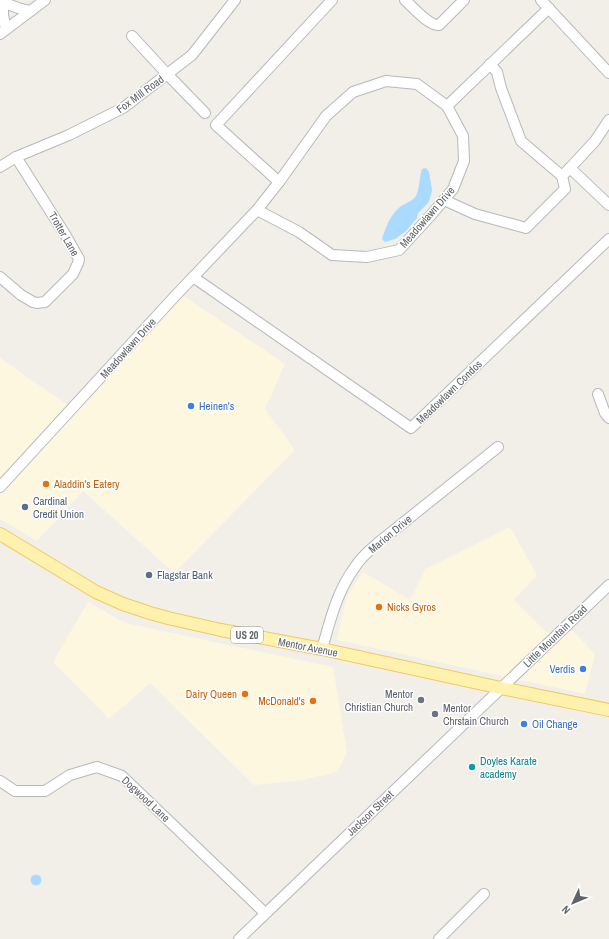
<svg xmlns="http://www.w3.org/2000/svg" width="609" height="939" font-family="'Archivo Narrow',sans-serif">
<rect width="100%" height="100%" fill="#f1efe8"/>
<!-- commercial -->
<g fill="#fef7e0">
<path d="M176,291L285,364L265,409L295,450L174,573L83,491L37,541L0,519V358L69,406Z"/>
<path d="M510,527L537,575L514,600L546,632L573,631L595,654L585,694L337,640L342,615L348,595L363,572L410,600L426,569Z"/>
<path d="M88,602L125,623L333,667L347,753L337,772L303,780L254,785L150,683L109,719L54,663L57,655Z"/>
</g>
<!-- water -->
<g fill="#aadaff">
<path d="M426,168L429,172L432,190L429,202L418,213L417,218L406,231L395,239L385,242L382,239C386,227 390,215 400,207C405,203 412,202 416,196C420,188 419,177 422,169Z"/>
<circle cx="36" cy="880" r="5.5"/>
</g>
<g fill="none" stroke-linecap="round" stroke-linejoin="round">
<defs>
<g id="minor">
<path d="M405,0C413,7 429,26 439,25L464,0"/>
<path d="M541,0L609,73"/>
<path d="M0,1L18,8L30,11"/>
<path d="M3,2V15L6,29"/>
<path d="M0,34L45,0"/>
<path d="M132,36L167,74L205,113"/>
<path d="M490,64L497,72L501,88L521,141L562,176L570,168L609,205"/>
<path d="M447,106L549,8"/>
<path d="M0,167L16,157L69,135L123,108L192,55L235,0"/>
<path d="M570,168L595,141L609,120"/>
<path d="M279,182L216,125L332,0"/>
<path d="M444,200L475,214L526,228L565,189L562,176"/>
<path d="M0,277L21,295L33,302L37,303L45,302L73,274L78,263L79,259L66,236L16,157"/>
<path d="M193,277L411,428L609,239"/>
<path d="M598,394L605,413L609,418"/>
<path d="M0,487L176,295L257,210L279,182L326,116L353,92L386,81L417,84L447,106L463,136L464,161L453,189L432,214L399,250L367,257L332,255L299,232L257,210"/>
<path d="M322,649C330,621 337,591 355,567C361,557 370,550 378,543L498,447"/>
<path d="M0,781L15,791H45L70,775L97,767L122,776L265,913"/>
<path d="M239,939L609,585"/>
<path d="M439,939L484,894"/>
</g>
<path id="major" d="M0,534L96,592L123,604L150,613L168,618L221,630L322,649L501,688L609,710"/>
</defs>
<!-- minor casing -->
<use href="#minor" stroke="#b5b8bc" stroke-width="12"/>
<!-- major casing -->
<use href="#major" stroke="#f2c960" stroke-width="14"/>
<!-- minor -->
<use href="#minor" stroke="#fff" stroke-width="10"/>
<!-- major -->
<use href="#major" stroke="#fff2af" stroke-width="12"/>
</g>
<!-- markers -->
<g fill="#3f7fe0" stroke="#fff" stroke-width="1.5">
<circle cx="191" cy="406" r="4"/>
<circle cx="583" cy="669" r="4"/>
<circle cx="524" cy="724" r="4"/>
</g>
<g fill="#e8710a" stroke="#fff" stroke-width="1.5">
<circle cx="46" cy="484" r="4"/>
<circle cx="379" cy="607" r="4"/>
<circle cx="245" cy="694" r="4"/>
<circle cx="313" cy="701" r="4"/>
</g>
<g fill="#5c6f8a" stroke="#fff" stroke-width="1.5">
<circle cx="25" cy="507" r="4"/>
<circle cx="149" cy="575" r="4"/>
</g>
<g fill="#6b7280" stroke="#fff" stroke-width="1.5">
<circle cx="421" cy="700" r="4"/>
<circle cx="435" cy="714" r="4"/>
</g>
<circle fill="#0f9aa8" stroke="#fff" stroke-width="1.5" cx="472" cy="767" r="4"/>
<g text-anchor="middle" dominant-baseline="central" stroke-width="3" stroke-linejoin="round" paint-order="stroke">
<!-- shield labels -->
<rect fill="#fff" stroke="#8f9295" stroke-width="1" x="231" y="627" width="32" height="16" rx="3"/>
<g font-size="10" font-weight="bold" fill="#5f6368">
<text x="247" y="635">US 20</text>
</g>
<!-- street labels -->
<g font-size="11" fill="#5f6368" stroke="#fff">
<text transform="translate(140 94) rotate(-36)">Fox Mill Road</text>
<text transform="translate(427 217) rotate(-49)">Meadowlawn Drive</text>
<text transform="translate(64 234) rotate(60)">Trotter Lane</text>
<text transform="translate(128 348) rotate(-48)">Meadowlawn Drive</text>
<text transform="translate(449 392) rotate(-44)">Meadowlawn Condos</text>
<text transform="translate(390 534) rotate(-40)">Marion Drive</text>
<text transform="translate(555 636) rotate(-44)">Little Mountain Road</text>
<text transform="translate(308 647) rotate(11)">Mentor Avenue</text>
<text transform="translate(146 799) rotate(43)">Dogwood Lane</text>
<text transform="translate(370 813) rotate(-44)">Jackson Street</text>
</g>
<!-- shop labels -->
<g font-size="11" fill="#366cbe" stroke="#fff" text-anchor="start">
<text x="199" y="406">Heinen's</text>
<text x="575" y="669" text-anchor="end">Verdis</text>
<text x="532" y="724">Oil Change</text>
</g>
<!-- food labels -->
<g font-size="11" fill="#c56008" stroke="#fff" text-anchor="start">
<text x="54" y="484">Aladdin's Eatery</text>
<text x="387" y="607">Nicks Gyros</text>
<text x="237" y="694" text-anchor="end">Dairy Queen</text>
<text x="305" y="701" text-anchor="end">McDonald's</text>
</g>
<!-- service labels -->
<g font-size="11" fill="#4e5e75" stroke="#fff" text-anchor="start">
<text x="33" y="501">Cardinal<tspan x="33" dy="13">Credit Union</tspan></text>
<text x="157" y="575">Flagstar Bank</text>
</g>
<!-- worship labels -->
<g font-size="11" fill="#5b616d" stroke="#fff" text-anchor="end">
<text x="413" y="694">Mentor<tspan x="413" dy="13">Christian Church</tspan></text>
<text x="443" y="708" text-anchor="start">Mentor<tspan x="443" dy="13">Chrstain Church</tspan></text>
</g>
<!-- culture labels -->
<g font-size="11" fill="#0d838f" stroke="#fff" text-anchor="start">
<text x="480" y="761">Doyles Karate<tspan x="480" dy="13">academy</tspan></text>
</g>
</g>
<!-- north arrow -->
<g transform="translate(573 903) rotate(226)" stroke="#ffffff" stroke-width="3" paint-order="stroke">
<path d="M0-3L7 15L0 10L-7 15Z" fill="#5f6368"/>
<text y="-6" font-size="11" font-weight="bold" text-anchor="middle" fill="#5f6368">N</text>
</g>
</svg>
